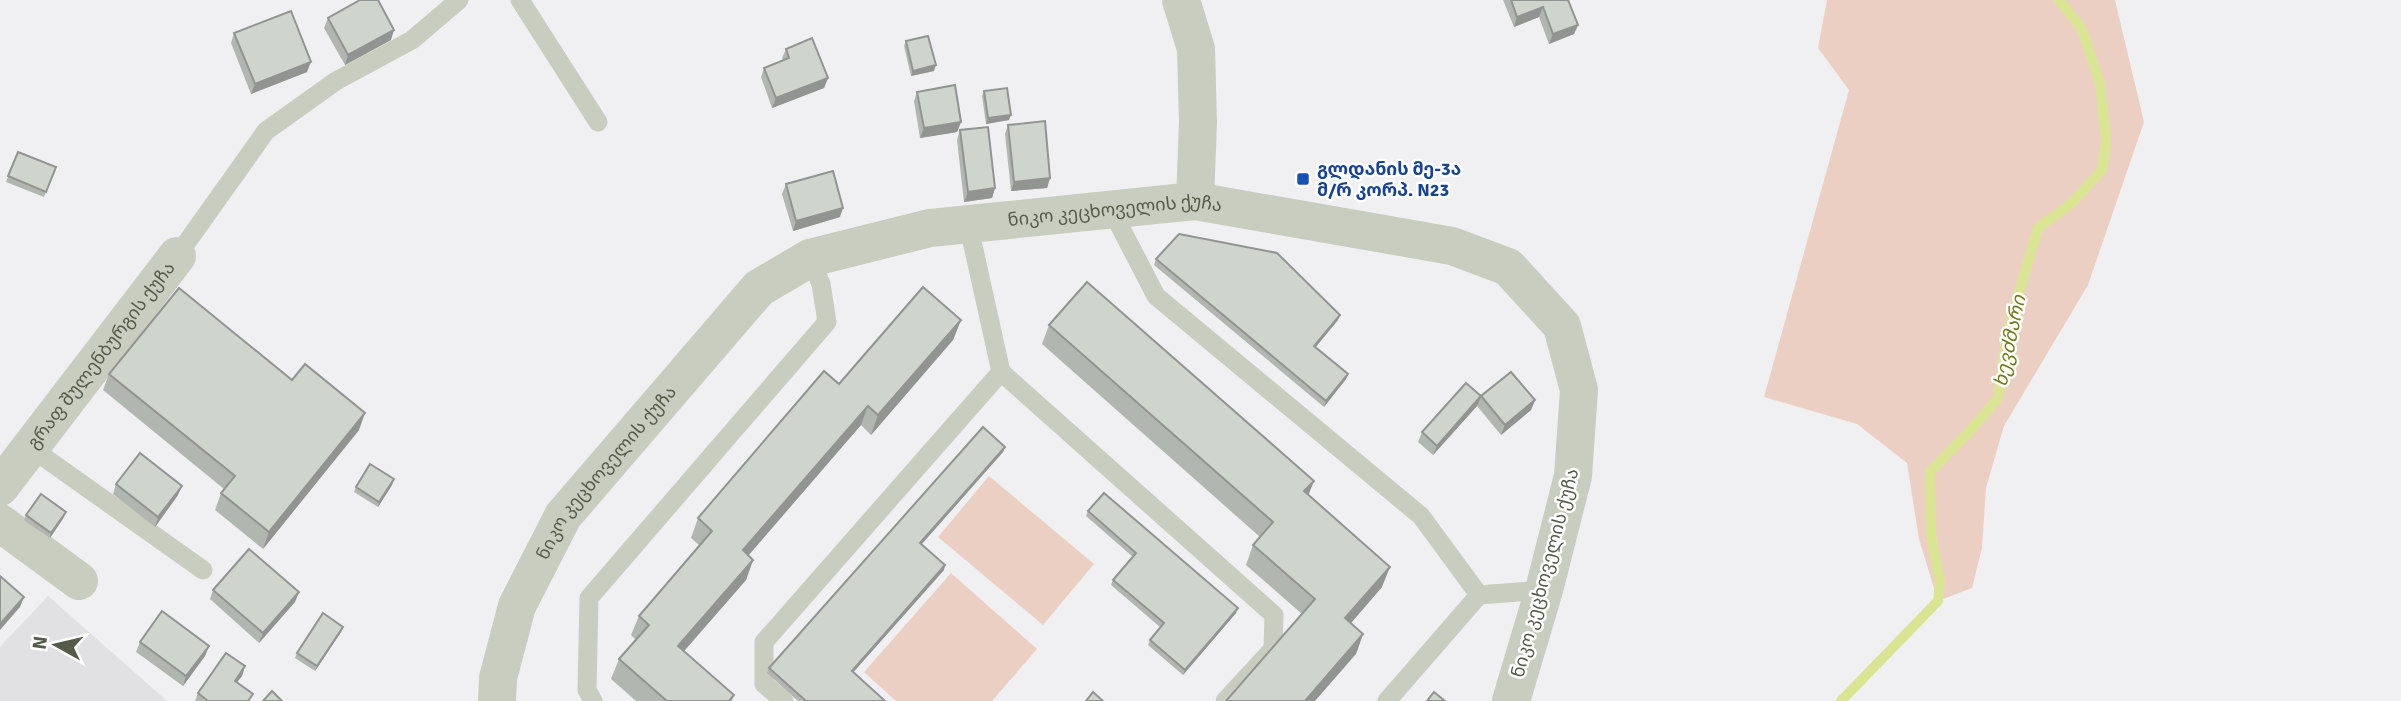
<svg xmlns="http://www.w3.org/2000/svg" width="2401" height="701" font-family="Signika,'Noto Sans Georgian',sans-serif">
<rect width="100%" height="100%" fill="#f0f0f2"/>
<!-- education -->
<path fill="#e1e1e3" d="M48,596L167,701H0V647Z"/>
<!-- green -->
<g fill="#eccfc3">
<path d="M1827,0H2115L2144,122L2088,285L2004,426L1986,488L1982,548L1972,588L1938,601L1919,539L1907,463L1857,424L1764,397L1849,90L1818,48Z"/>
<path d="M989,476L1094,564L1043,625L938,537Z"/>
<path d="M951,573L1037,649L992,701H896L864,672Z"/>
</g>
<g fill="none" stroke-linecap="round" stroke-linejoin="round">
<!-- stream -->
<path stroke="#dae594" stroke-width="10" d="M1841,701L1938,601L1940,582L1931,534L1930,472L1970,431L1998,398L2008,330L2038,228L2072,203L2102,170L2106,141L2100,84L2082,29L2059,0"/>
<!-- service -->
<g stroke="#c8cdbf" stroke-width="19">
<path d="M520,0L598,122"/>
<path d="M1111,209L1156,296L1421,516L1479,595"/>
<path d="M968,223L1001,372L1274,615L1273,649L1225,701"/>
<path d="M177,256L266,131L336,81L412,40L459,0"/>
<path d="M31,448L203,570"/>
<path d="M593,701L587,690L589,598L827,322L821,284L810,258"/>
<path d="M784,701L764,684V642L1001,372"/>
<path d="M1387,701L1479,595L1544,590"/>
</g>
<!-- minor -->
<g stroke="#c8cdbf" stroke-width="38">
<path d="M1181,0L1196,49L1198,122L1195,201"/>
<path id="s1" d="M0,487L177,256"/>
<path d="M0,523L79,581"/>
<path id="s2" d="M497,701L498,678L517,606L563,516L759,288L810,258L930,228L1195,201L1452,246L1508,267L1562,326L1579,390L1573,476L1544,590L1511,701"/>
</g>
</g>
<!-- wall -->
<g fill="#b2b6b0">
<path d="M1503,0H1568L1578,25L1574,34L1549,44L1539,17L1514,27Z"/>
<path d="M328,18L391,40L345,65L324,28Z"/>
<path d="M234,33L307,72L251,94L231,43Z"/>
<path d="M906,41L934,71L911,76L904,46Z"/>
<path d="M786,49L828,78L824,88L772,108L761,77L764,68L783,60L782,58Z"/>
<path d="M984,91L1009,120L986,124L982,96Z"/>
<path d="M917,92L961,122L957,132L920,138L914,101Z"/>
<path d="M1008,125L1050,178L1047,188L1011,191L1005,134Z"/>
<path d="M960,130L995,188L992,198L964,202L957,140Z"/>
<path d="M18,152L56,167L44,197L6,182Z"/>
<path d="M786,184L840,217L793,231L782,194Z"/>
<path d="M1156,259L1340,315L1338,320L1316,347L1348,374L1346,379L1324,407L1154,265Z"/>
<path d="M961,320L953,340L871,435L861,425L748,555L753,560L746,580L684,651L734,695L732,701H636L611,679L619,659L636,640L631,635L639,616L699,545L691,538L698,518L839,384Z"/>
<path d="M1049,325L1308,495L1382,587L1351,623L1363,634L1356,654L1302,614L1246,565L1253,545L1260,537L1042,344Z"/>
<path d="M109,374L292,380L359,430L263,549L215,510L221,493L224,489L103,390Z"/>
<path d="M1481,396L1535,400L1531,410L1501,435L1477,406L1433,455L1418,442L1422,432Z"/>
<path d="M1005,447L1003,452L922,544L944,570L853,672L885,701H798L767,673L769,668Z"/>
<path d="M116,484L178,495L155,527L113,494Z"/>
<path d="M392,485L378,507L354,492L356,487Z"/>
<path d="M1088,511L1236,613L1183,675L1148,645L1150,640L1160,627L1111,585L1113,580L1133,557L1086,516Z"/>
<path d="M26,515L64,517L50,538L24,520Z"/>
<path d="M213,590L295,602L259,643L210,599Z"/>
<path d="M343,627L341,632L315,671L295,658L297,653Z"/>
<path d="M140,642L209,646L205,656L183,686L136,652Z"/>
<path d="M245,666L242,676L237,682L251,701H195L198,693Z"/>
</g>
<!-- shaded-wall -->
<g fill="#919490">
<path d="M1543,7L1539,17L1514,27L1517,17Z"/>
<path d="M1578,25L1574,34L1549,44L1553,34Z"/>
<path d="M394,30L391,40L345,65L348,55Z"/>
<path d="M311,62L307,72L251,94L255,84Z"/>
<path d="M936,65L934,71L911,76L913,71Z"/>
<path d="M828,78L824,88L772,108L776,98Z"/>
<path d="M1011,115L1009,120L986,124L988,118Z"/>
<path d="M961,122L957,132L920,138L924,128Z"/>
<path d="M1050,178L1047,188L1011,191L1014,182Z"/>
<path d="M995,188L992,198L964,202L968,192Z"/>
<path d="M843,208L840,217L793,231L796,221Z"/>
<path d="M1340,315L1338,320L1312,351L1314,346Z"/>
<path d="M961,320L953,340L871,435L878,415Z"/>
<path d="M1348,374L1346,379L1324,407L1326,401Z"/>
<path d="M1481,396L1477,406L1433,455L1437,446Z"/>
<path d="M1535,400L1531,410L1501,435L1505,425Z"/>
<path d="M868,406L861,425L736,570L743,550Z"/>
<path d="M365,413L359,430L263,549L269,532Z"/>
<path d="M1005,447L1003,452L918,548L920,543Z"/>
<path d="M394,479L392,485L378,507L379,502Z"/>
<path d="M1314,481L1306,501L1304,491Z"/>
<path d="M182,486L178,495L155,527L158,517Z"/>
<path d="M66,512L64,517L50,538L51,533Z"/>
<path d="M753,560L746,580L671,666L678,646Z"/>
<path d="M945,565L944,570L850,676L852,671Z"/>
<path d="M1390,567L1382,587L1338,638L1345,618Z"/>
<path d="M299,592L295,602L259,643L263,633Z"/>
<path d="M24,597L20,607L0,630V624Z"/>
<path d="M1238,608L1236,613L1183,675L1185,670Z"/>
<path d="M343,627L341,632L315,671L317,666Z"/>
<path d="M1363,634L1356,654L1315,701H1305Z"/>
<path d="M209,646L205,656L183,686L186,676Z"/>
<path d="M245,666L242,676L231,690L235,681Z"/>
</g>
<!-- building -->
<g fill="#cfd4cd" stroke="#919490" stroke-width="2">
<path d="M360,0H378L394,30L348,55L328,18Z"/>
<path d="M1511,0H1568L1578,25L1553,34L1543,7L1517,17Z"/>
<path d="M291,11L311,62L255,84L234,33Z"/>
<path d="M928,36L936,65L913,71L906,41Z"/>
<path d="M812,38L828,78L776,98L764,68L789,58L786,49Z"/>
<path d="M955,85L961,122L924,128L917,92Z"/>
<path d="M1007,88L1011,115L988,118L984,91Z"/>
<path d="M1045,121L1050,178L1014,182L1008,125Z"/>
<path d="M988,127L995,188L968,192L960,130Z"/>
<path d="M18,152L56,167L46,192L8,176Z"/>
<path d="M833,171L843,208L796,221L786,184Z"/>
<path d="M1179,234L1277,253L1340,315L1314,346L1348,374L1326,401L1156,259Z"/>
<path d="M1087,282L1314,481L1304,491L1390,567L1345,618L1363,634L1305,701H1226L1315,599L1253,545L1273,522L1049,325Z"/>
<path d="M923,287L961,320L878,415L868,406L743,550L753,560L678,646L734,695L729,701H667L619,659L649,625L639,616L712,531L698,518L824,371L839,384Z"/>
<path d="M179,288L292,380L305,364L365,413L269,532L221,493L235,476L109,374Z"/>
<path d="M1511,372L1535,400L1505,425L1481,396Z"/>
<path d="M1466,383L1481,396L1437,446L1422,432Z"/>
<path d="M983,427L1005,447L920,543L945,565L852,671L885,701H806L769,668Z"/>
<path d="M140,453L182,486L158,517L116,484Z"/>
<path d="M370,464L394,479L379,502L356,487Z"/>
<path d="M1104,493L1238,608L1185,670L1150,640L1164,623L1113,580L1136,553L1088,511Z"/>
<path d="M41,494L66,512L51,533L26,515Z"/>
<path d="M249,549L299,592L263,633L213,590Z"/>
<path d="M0,576L24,597L0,624Z"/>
<path d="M162,611L209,646L186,676L140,642Z"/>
<path d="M323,613L343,627L317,666L297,653Z"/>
<path d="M226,653L245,666L235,681L253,694L248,701H208L198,693Z"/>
<path d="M272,691L282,701H263Z"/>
<path d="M1093,692L1103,701H1086Z"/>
<path d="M1434,692L1445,701H1427Z"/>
</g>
<!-- markers -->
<rect fill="#1a4fb4" stroke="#fff" stroke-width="2.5" x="1296" y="172" width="14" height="14" rx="3.5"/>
<g text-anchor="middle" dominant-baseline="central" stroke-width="5" stroke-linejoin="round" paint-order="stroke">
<!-- transit labels -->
<g font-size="18" font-weight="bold" fill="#164399" stroke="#fff" text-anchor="start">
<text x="1317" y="169">გლდანის მე-3ა<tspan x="1317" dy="21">მ/რ კორპ. N23</tspan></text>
</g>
<!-- street labels -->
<g font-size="18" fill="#545c49" stroke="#fff">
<text stroke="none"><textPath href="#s2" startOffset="868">ნიკო კეცხოველის ქუჩა</textPath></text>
<text stroke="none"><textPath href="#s1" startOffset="166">გრაფ შულენბურგის ქუჩა</textPath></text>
<text stroke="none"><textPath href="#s2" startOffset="259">ნიკო კეცხოველის ქუჩა</textPath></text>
<text transform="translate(1545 573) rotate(-75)">ნიკო კეცხოველის ქუჩა</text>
</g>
<!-- water labels -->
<g font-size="19" font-style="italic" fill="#6e7c17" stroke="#fff">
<text transform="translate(2010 341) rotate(-78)">ხევძმარი</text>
</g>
</g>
<!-- north arrow -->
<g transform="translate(56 645) rotate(278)" stroke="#ffffff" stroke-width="5" paint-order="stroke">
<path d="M0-5L12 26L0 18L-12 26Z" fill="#545c49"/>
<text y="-10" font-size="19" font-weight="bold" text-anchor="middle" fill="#545c49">N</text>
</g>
</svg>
